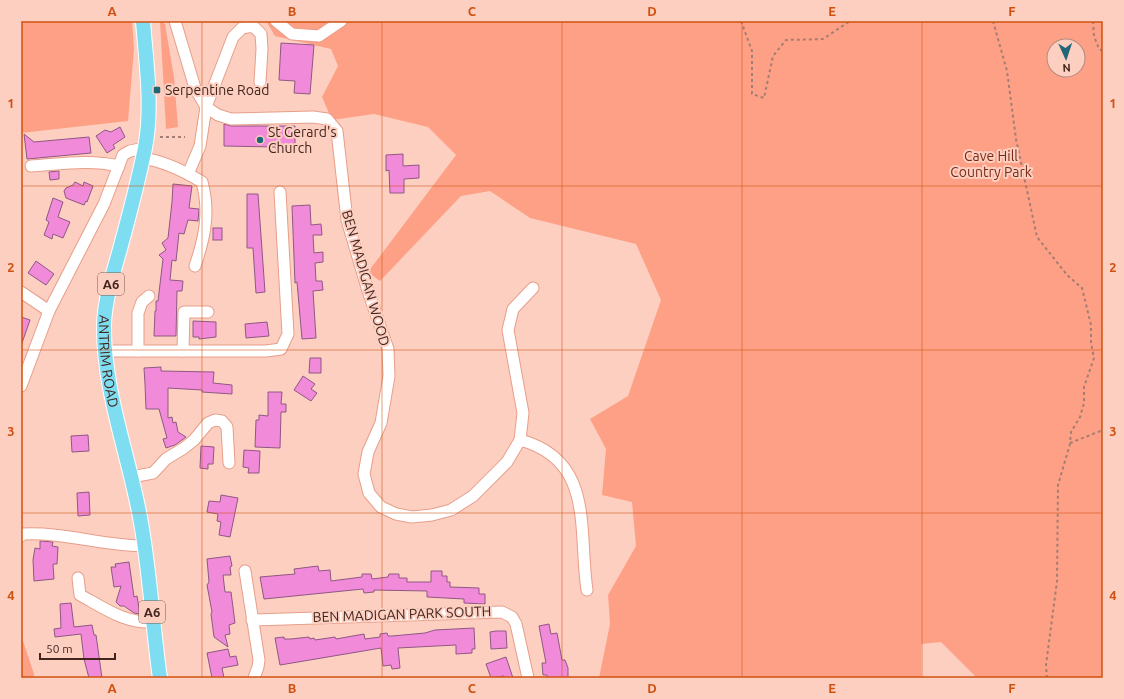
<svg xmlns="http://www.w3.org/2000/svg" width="1124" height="699" font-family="Ubuntu,sans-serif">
<rect width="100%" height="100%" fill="#fdcfc1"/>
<!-- green -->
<g fill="#fea085" fill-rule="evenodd">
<path d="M21,21H132L134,49L128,121L21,133Z"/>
<path d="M160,21L165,24L174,77L178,127L166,129Z"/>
<path d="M266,21H1103V678H977L941,642L921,644V678H599L610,624L608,595L636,546L632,502L602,495L606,449L590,419L628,396L661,300L636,244L530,218L490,191L461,196L380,281L368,272L456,155L428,127L374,114L332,120L322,97L338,66L331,49L275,36ZM1054,46H1078V70H1054Z"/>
<path d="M21,635L34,674V678H21Z"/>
</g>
<!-- building -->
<g fill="#f28ada" stroke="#8f5882">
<path d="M281,43L314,45L310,94L294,93L295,81L279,80Z"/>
<path d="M224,124L231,126H295V146H285V149H276V147L224,146Z"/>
<path d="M120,127L125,137L113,145L115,148L107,153L96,136L105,130L111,132Z"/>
<path d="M24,134L34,142L89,137L91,153L27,159Z"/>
<path d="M403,154V166L419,165V178L404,179V193H390L389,170L386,171V155Z"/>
<path d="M59,171V179L50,180L49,172Z"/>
<path d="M75,182L83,186L84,182L93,186L87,202L86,201L84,205L66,198L64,191L66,188L73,185Z"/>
<path d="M173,184L192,186L189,208L199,209L198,221L188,220L184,234L179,233L176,261L172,260L170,280L183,281L182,291H177L176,336H154L155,311H156V301H158L163,259L159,255L166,250L162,243L168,238L172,202Z"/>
<path d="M247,194H258L265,292L256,293L253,248H247Z"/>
<path d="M53,198L63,202L58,217L70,222L63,238L53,234L52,239L44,235L49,222L46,220Z"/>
<path d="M310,205L311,225L321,224L322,235H313L314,253L323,252V262L315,263L316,281H322L323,290L313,291L316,338L302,339L297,282L295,283L292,206Z"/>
<rect x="213" y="228" width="9" height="12"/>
<path d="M36,261L54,274L46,285L28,273Z"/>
<path d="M21,317L30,320L22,343H21Z"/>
<path d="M193,321L216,322V337L199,339V337H193Z"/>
<path d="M267,322L269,336L246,338L245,324Z"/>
<path d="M310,358H321V373H309Z"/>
<path d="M161,367V371L214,372L213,383L232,385V394L202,392V390L168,388V418L172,417L173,423L176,422L178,432L186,437L175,445L166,448L163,439L167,438L159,409H146L145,384L144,368Z"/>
<path d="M303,376L315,384L311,389L317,393L311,401L294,390Z"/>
<path d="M268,392H282L281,404H286V412H281L280,448L255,447L256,420H259V415L268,416Z"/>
<path d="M88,435L89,451L72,452L71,436Z"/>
<path d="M201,446L214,447L213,464H208V469L200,468Z"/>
<path d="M244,450L260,451L259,473H248L249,468L243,467Z"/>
<path d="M89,492L90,515L78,516L77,493Z"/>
<path d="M221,495L238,498L230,537L219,535L221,522L217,521L218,514L207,512L209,501L220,502Z"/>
<path d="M40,541L53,542L52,546L58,547L57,564H53L54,579L34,581L33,560L35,548L40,549Z"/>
<path d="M230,556L232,566L230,567L231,575H223L225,592H231L235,623L229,625L230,634L225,635L228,647L214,637L211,614L212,612L207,585L209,582L207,559Z"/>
<path d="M129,562L134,597L137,596L140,614L134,613L124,606H120L116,602L121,586L114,587L111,567H116L115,564Z"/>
<path d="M318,566L319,571L330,570L331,581L362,577V574H371L372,579L388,577L389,574H399V578H407V582H431V571H442V576H447V582H450V587L479,588V594H485V604L464,603V599L427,597V591L374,590V592L364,593L363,589L264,599L260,577L295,574L294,569Z"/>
<path d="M71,603L74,627L92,625L94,635H96L102,678H89L84,659L81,634L55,637L54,629L61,628L60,604Z"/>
<path d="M549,624L551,634L557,633L562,660H565L568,668V678H547V675H543L542,663H546L539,626Z"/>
<path d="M474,628L475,649H472V653L456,654V645L398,648L400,668L392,669L391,665L383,666L381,648L280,665L275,638L284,637V639H291L309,637L310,639L314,638L315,640L335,637L336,639L364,634L365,639L380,637V634L387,633L388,636H392L425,633L435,630Z"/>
<path d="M496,631H506L507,648L491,649L490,632Z"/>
<path d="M228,649L230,657L236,656L238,665L222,668L224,678H212L207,653Z"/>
<path d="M506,657L513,678H504V676L491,678L486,664Z"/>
</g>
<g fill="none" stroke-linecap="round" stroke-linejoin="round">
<defs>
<g id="minor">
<path d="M175,21L195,88L206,107L218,115L231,119L313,117L327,119L337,131L347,220L368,291L388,349L389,376L381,423L368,452L364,474L369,493L381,507L396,514L412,517L432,515L451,510L473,496L507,462L520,440L523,413L508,330L513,309L533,288"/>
<path d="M276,21L292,34L319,36L341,21"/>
<path d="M142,158C163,161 184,171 202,182C210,211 205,237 195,266"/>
<path d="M31,166C61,164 90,159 119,166"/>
<path d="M188,174L200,146L206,107L233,37L242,28L253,26L261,34L262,49L260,82"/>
<path d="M21,292L49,311"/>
<path d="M105,351H266L281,349L288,334L280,192"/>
<path d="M138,351V313L142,302L149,296"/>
<path d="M183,351L184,312H208"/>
<path d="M21,386L49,311L104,204L123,155L130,151L145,148"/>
<path d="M520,440C595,460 578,530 587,590"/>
<path d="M131,477L153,473L166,459L184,448L194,440L208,423L215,420L222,421L227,427L229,463"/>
<path d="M21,536L23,534C64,532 104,546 145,546"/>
<path d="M245,571L259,660L258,667L254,678"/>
<path d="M78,578L80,595C104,608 126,624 153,622"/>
<path d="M252,620L502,612L512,617L516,624L528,678"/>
</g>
<g id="major">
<path id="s1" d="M143,21C146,62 153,107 145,148C138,182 129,216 120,249C113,274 105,299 104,324C103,388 127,450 139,512C150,567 152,623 160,678"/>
</g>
</defs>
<!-- minor casing -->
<use href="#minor" stroke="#e79e8a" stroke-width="13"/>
<!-- major casing -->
<use href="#major" stroke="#fff" stroke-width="16"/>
<!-- path -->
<g stroke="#a47e73" stroke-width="2" stroke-dasharray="3 3" stroke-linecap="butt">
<path d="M741,21L752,51V94L764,98L773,56L786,40L823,39L850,21"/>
<path d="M993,21L1007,71L1016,139L1037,237L1067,275L1082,288L1091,325V343L1094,358L1084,387V403L1080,417L1071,432L1070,443L1103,430"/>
<path d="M1093,21L1094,36L1099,49L1103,51"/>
<path d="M160,137H185"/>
<path d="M1047,678L1046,665L1057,581L1058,485L1070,444"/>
</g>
<!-- minor -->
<use href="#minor" stroke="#fff" stroke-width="11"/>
<!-- major -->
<use href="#major" stroke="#7fddf1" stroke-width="14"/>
</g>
<!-- grid -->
<path fill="none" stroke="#cf510f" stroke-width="1" stroke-opacity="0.55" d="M202,21V678M382,21V678M562,21V678M742,21V678M922,21V678M21,186H1103M21,350H1103M21,513H1103"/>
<!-- markers -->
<g fill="#206676" stroke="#fdcfc1" stroke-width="1.5">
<rect x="153" y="86" width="8" height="8" rx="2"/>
<circle cx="260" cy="140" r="4"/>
</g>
<g text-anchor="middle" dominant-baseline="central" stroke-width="4" stroke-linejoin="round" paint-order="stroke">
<!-- shield labels -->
<g fill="#fdcfc1" stroke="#7a584e" stroke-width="1">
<rect x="98" y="273" width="26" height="22" rx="3"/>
<rect x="139" y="601" width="26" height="22" rx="3"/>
</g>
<g font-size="13" font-weight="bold" fill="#42251d">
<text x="111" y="284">A6</text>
<text x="152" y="612">A6</text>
</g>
<!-- poi labels -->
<g font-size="14" fill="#42251d" stroke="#fdcfc1" text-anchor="start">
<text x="165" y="90">Serpentine Road</text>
<text x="268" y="132">St Gerard's<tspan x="268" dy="16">Church</tspan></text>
</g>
<!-- park labels -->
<g font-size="14" fill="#782a14" stroke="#fdcfc1">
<text x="991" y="156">Cave Hill<tspan x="991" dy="16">Country Park</tspan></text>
</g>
<!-- street labels -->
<g font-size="14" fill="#42251d" stroke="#fdcfc1">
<text transform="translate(366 278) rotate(74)">BEN MADIGAN WOOD</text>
<text stroke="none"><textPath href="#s1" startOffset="346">ANTRIM ROAD</textPath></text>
<text transform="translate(402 614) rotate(-2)">BEN MADIGAN PARK SOUTH</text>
</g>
</g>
<!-- border -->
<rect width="1124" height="699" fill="none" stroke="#fdcfc1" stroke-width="44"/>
<!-- north arrow -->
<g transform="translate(1066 58) rotate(177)"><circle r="19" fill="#fdcfc1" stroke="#b28b7f"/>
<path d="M0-3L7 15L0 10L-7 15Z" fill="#206676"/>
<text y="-6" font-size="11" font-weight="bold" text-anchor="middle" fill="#42251d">N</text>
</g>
<!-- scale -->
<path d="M40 653v6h75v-6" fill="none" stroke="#42251d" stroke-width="2"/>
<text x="46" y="653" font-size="12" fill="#42251d" stroke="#fdcfc1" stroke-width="3" paint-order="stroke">50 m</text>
<rect x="22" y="22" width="1080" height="655" fill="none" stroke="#cf510f" stroke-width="1.5"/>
<g font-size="13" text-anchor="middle" font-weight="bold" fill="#cf510f">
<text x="112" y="16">A</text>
<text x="292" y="16">B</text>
<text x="472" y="16">C</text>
<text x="652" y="16">D</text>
<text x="832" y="16">E</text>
<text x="1012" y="16">F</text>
<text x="11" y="108">1</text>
<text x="1113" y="108">1</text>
<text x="11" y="272">2</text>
<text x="1113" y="272">2</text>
<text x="11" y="436">3</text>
<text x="1113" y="436">3</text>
<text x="11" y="600">4</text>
<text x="1113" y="600">4</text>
<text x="112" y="693">A</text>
<text x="292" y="693">B</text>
<text x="472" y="693">C</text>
<text x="652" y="693">D</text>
<text x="832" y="693">E</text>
<text x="1012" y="693">F</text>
</g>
</svg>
